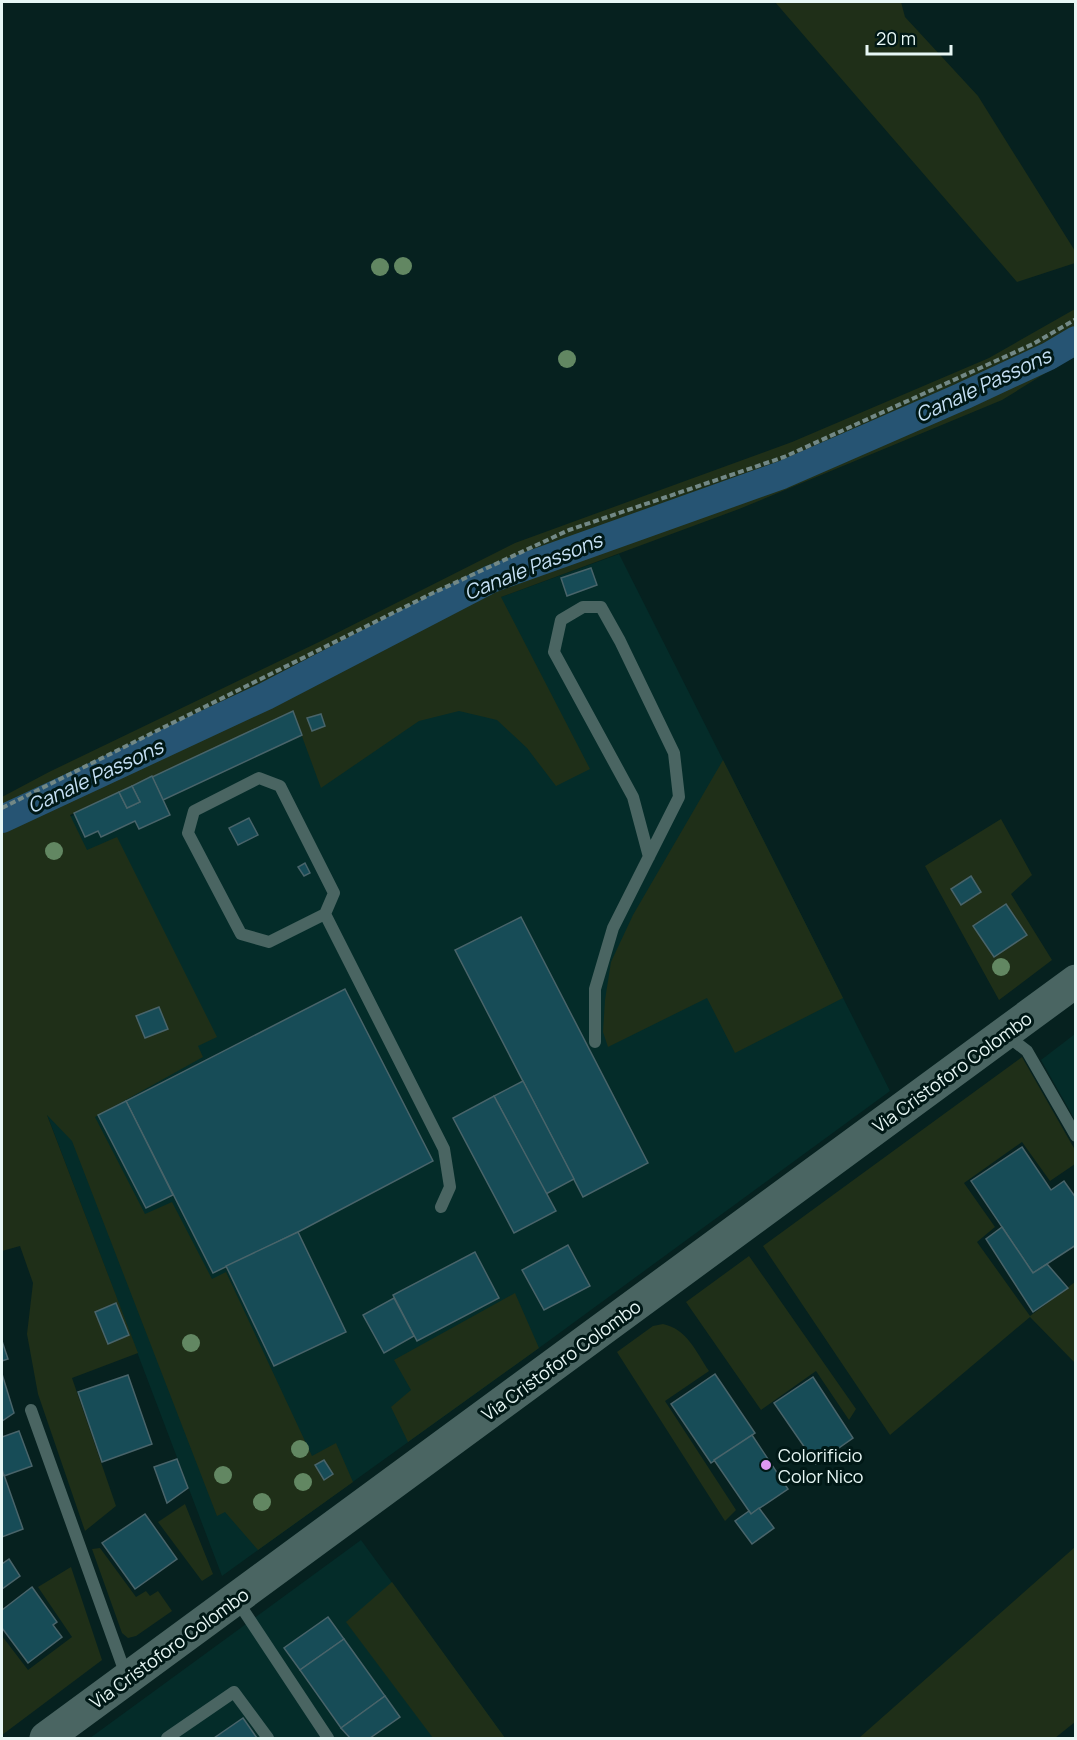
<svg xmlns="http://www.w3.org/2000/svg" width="1077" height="1740" font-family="Manrope,sans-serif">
<rect width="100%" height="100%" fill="#06211f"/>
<!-- built -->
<g fill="#042c29">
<path d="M619,554L890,1091L539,1348L222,1576L2,996V849L293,711L501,597Z"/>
<path d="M1075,1034V1120L1041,1060Z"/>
<path d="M361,1540L505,1738H90Z"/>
</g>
<!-- green -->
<g fill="#1f2f18">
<path d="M775,2H901L905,17L978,96L1075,251V263L1017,282Z"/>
<path d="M1075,309V355L1002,400L739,509L501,597L590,769L556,786L527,748L497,720L459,711L419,721L321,788L293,712L70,815L87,850L117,837L217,1037L198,1046L203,1057L95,1117L145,1214L172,1202L212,1279L226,1272L312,1456L336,1443L353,1482L258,1550L225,1512L217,1516L72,1141L47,1115L138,1353L72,1378L116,1506L85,1531L38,1394L27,1334L33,1283L20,1246L2,1251V797L49,772L319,642L515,543L792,442L989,358Z"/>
<path d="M723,760L843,998L735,1053L707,998L608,1047L603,1032L605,1000L611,962L633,915Z"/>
<path d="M1001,819L1032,875L1011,894L1052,960L999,1000L925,866Z"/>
<path d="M1022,1057L1075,1150V1164L1050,1181L1022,1142L964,1183L995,1227L977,1242L1030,1316L1075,1282V1363L1030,1317L890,1435L763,1246Z"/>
<path d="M749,1256L856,1409L849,1420L816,1371L761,1410L686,1302Z"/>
<path d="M515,1293L539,1348L408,1442L391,1407L411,1390L394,1360Z"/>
<path d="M663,1324C687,1329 696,1352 709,1371L665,1401L736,1510L725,1521L617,1352L653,1326Z"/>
<path d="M185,1504L213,1574L202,1581L158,1522Z"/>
<path d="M1075,1547V1722L1055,1738H859Z"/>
<path d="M100,1548L136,1597L146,1591L150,1596L158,1591L172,1611L136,1636L128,1638L122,1633L92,1549Z"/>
<path d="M71,1567L102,1660L2,1735V1636L28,1670L72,1637L38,1587Z"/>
<path d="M392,1582L505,1738H433L346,1622Z"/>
</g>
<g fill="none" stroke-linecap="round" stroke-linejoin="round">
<!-- canal -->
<path stroke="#265473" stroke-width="28" d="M2,819L266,696L491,579L782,475L963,396L1049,356L1076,340"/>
</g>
<!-- building -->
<g fill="#174c57" stroke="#49646a" stroke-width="1.5">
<path d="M591,568L597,585L567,596L561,578Z"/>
<path d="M293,711L302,735L163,800L152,777Z"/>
<path d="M321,714L325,726L312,731L307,718Z"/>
<path d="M152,776L170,815L139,829L135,821L101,837L98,831L85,837L74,813L119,792L127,808L140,802L132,786Z"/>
<path d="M132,786L140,802L127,808L119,792Z"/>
<path d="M249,818L258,835L238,845L229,828Z"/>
<path d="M305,863L310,873L304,876L298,867Z"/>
<path d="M971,876L981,892L961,905L951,889Z"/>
<path d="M1006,904L1027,935L994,957L973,926Z"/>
<path d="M521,917L648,1163L583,1197L455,950Z"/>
<path d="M345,989L433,1161L298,1232L213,1273L126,1101Z"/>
<path d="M159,1007L168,1029L145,1038L136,1016Z"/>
<path d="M523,1081L574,1179L546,1194L494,1096Z"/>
<path d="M494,1096L556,1211L514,1233L453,1118Z"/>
<path d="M126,1101L173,1195L146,1208L98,1115Z"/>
<path d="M1022,1147L1051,1190L1064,1181L1076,1198V1245L1033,1273L971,1181Z"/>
<path d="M1002,1227L1033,1273L1047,1264L1068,1288L1033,1312L986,1239Z"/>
<path d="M298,1232L346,1332L274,1366L226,1266Z"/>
<path d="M568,1245L590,1286L544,1310L522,1270Z"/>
<path d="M475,1252L499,1298L417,1341L393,1295Z"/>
<path d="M394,1298L414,1336L384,1353L363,1315Z"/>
<path d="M116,1303L129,1335L108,1344L95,1312Z"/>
<path d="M2,1341L8,1359L2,1361Z"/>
<path d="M2,1374L14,1413L2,1421Z"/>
<path d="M715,1374L755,1433L711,1463L671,1404Z"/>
<path d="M128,1375L152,1444L102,1462L78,1392Z"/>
<path d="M813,1377L853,1438L816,1464L774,1403Z"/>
<path d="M19,1431L32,1466L4,1476L2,1469V1437Z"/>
<path d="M752,1435L788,1489L751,1514L714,1460Z"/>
<path d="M177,1459L188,1488L167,1503L154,1467Z"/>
<path d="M324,1460L333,1474L324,1480L315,1465Z"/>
<path d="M4,1475L23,1529L2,1537V1476Z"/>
<path d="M759,1508L774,1528L752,1544L735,1521L749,1511L751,1514Z"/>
<path d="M145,1514L177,1559L135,1589L102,1543Z"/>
<path d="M9,1559L20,1576L2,1589V1564Z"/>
<path d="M32,1587L57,1622L53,1625L62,1637L28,1663L2,1628V1610Z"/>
<path d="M328,1617L344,1639L300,1670L284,1648Z"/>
<path d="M344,1639L385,1696L341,1728L300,1670Z"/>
<path d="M385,1696L400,1717L370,1738H350L341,1728Z"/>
<path d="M243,1718L257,1738H214Z"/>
</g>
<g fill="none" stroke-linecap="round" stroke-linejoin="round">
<!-- path -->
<path stroke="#728886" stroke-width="4" stroke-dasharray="6 3" stroke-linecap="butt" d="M2,808L433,593L569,530L784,457L1033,344L1076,319"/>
<!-- lane -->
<g stroke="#4a6562" stroke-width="12">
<path d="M325,914L334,893L280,786L259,778L194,811L188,833L241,934L269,942L325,914L444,1149L450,1187L441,1207"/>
<path d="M1005,1034L1027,1051L1076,1136"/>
<path d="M595,1042V989L613,928L679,797L674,753L620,641L601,607H583L561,620L554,652L633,797L649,857"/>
<path d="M31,1410L127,1678"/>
<path d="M236,1599L328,1738"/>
<path d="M167,1738L234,1692L268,1738"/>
</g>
<!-- secondary -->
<path stroke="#4a6562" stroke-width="33" d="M46,1738L1076,981"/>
</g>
<!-- trees -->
<g fill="#628762">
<circle cx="403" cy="266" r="9"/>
<circle cx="380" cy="267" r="9"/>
<circle cx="567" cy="359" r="9"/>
<circle cx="54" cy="851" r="9"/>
<circle cx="1001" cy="967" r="9"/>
<circle cx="191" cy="1343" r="9"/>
<circle cx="300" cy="1449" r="9"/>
<circle cx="223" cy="1475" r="9"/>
<circle cx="303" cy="1482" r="9"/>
<circle cx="262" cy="1502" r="9"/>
</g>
<!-- markers -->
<circle fill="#de98f2" stroke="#001816" stroke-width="2" cx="766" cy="1465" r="6"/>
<g text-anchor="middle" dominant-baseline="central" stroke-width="6" stroke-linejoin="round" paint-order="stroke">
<!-- street labels -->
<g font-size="18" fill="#e7f7f5" stroke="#001816">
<text transform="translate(952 1072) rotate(-36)">Via Cristoforo Colombo</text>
<text transform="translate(561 1360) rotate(-36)">Via Cristoforo Colombo</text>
<text transform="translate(169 1648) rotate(-36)">Via Cristoforo Colombo</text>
</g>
<!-- poi labels -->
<g font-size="18" fill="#e7f7f5" stroke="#001816" text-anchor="start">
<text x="778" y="1455">Colorificio<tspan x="778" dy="21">Color Nico</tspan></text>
</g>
<!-- water labels -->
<g font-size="20" font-style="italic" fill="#c6e1f6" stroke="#001816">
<text transform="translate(983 385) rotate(-25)">Canale Passons</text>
<text transform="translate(533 566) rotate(-22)">Canale Passons</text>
<text transform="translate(95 776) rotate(-25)">Canale Passons</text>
</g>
</g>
<!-- border -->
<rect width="1077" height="1740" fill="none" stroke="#e7f7f5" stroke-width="6"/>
<!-- scale -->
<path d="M867 45v9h84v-9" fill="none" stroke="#e7f7f5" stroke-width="3"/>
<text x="876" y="45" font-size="18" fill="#e7f7f5" stroke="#001816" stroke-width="4.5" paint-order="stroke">20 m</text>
</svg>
